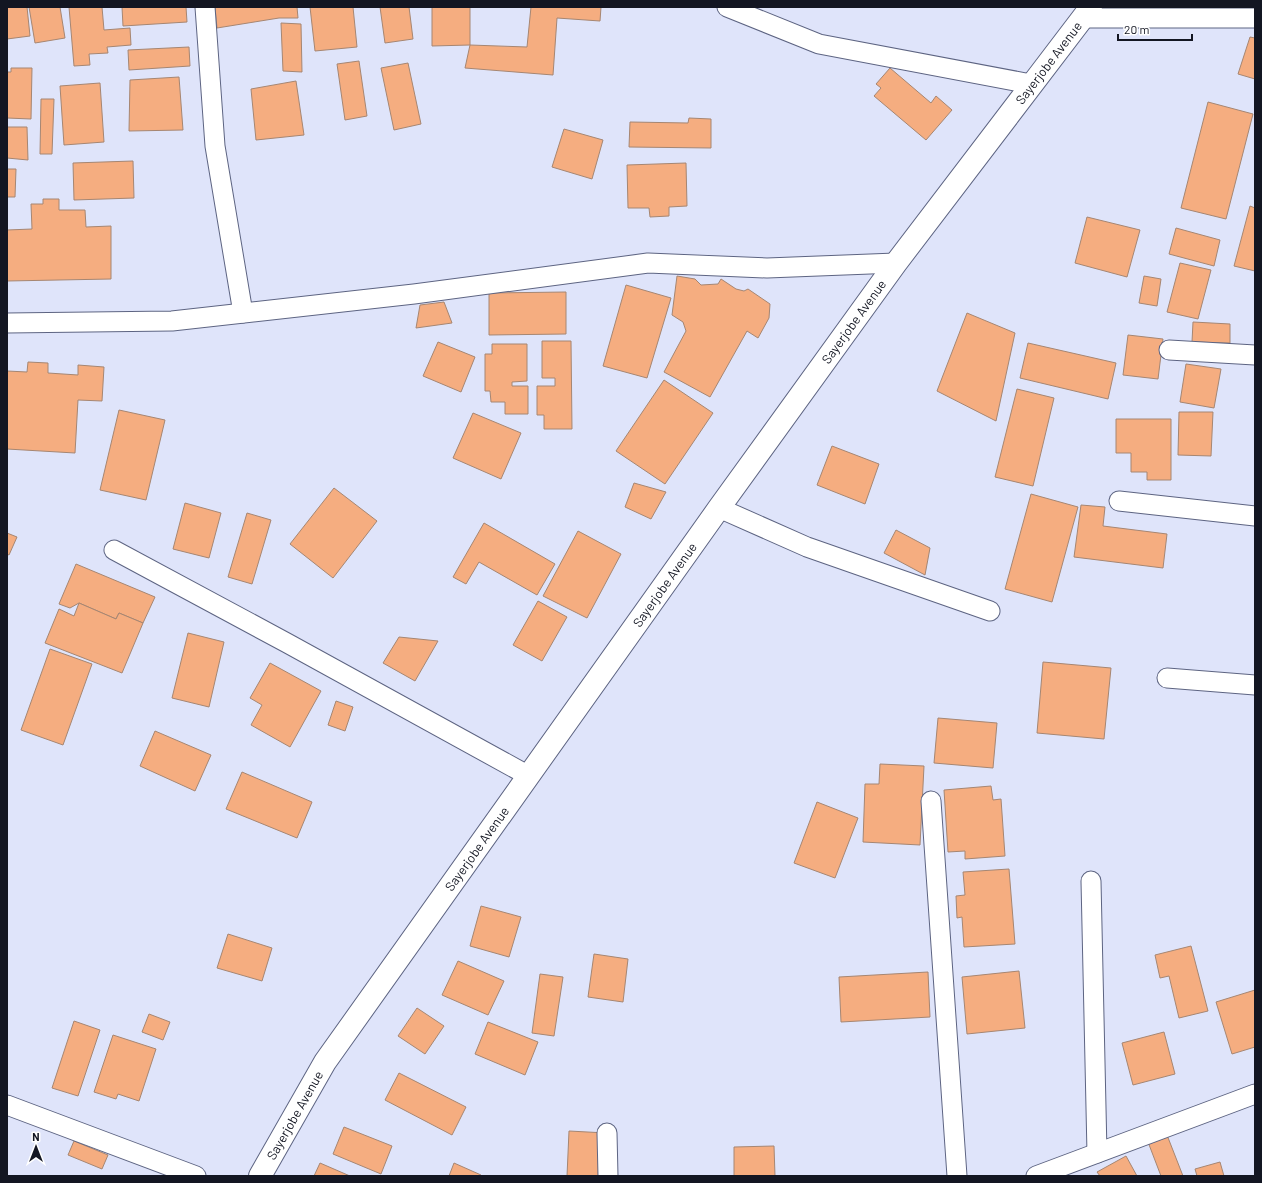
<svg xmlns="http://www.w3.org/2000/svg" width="1262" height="1183" font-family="Barlow,sans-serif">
<rect width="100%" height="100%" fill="#dfe4fa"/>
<!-- building -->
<g fill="#f5ad80" stroke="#a68672">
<path d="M7,7H27L30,36L7,39Z"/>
<path d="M29,7H60L65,38L35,43Z"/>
<path d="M69,7H102L104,30L130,28L131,45L107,47L108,53L89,54L90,65L74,66Z"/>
<path d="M122,7H186L187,22L123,26Z"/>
<path d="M215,7H297L298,18H279L217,28Z"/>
<path d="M310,7H353L357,47L315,51Z"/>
<path d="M380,7H409L413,39L385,43Z"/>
<path d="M432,7H470V45L432,46Z"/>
<path d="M531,7H601L600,21L557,18L553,75L465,68L470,45L527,47Z"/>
<path d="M281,23L301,24L302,72L283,71Z"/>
<path d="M1250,37L1255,38V79L1238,74Z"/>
<path d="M189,47L190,66L129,70L128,50Z"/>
<path d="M359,61L367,116L345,120L337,64Z"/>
<path d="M408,63L421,124L394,130L381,68Z"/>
<path d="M11,68H32L31,119L7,118V72H11Z"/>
<path d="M890,68L931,103L936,96L952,110L926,140L874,96L881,88L876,84Z"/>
<path d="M179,77L183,130L129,131L130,80Z"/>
<path d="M296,81L304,135L256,140L251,89Z"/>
<path d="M100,83L104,142L64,145L60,86Z"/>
<path d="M41,99H54L52,154H40Z"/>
<path d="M1208,102L1253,114L1226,219L1181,208Z"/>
<path d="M689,118L711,119V148L629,147L630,122L688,123Z"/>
<path d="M7,127H27L28,160L7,158Z"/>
<path d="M564,129L603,140L592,179L552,167Z"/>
<path d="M133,161L134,198L74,200L73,163Z"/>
<path d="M686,163L687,206L669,207V216L650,217L649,208H628L627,165Z"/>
<path d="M7,169H16L15,197H7Z"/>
<path d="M43,199H59V210H85L86,227L111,226V279L7,281V230L32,229L31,204H43Z"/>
<path d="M1250,206L1255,208V271L1234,266Z"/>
<path d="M1087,217L1140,230L1127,277L1075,263Z"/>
<path d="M1176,228L1220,240L1214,266L1169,254Z"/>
<path d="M1180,263L1211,270L1198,319L1167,312Z"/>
<path d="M677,276L695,279L701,285L718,284L721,279L736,289L744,291L748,289L770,304L769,318L758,338L747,331L710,397L664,372L686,331L683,322L672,315Z"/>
<path d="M1144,276L1161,279L1157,306L1139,303Z"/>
<path d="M626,285L671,298L647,378L603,366Z"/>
<path d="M566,292V334L489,335V293Z"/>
<path d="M444,302L452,323L416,328L420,305Z"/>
<path d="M967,313L1015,333L996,421L937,391Z"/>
<path d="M1193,322L1230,324V343L1192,342Z"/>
<path d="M1128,335L1163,339L1158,379L1123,375Z"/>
<path d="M542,341H571L572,429H544V415H537V386H555V378H542Z"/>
<path d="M438,342L475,357L461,392L423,376Z"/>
<path d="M1028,343L1116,363L1108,399L1020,378Z"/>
<path d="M492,344H527V381L512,382V386H528V414H505V402H491L490,391H485V354H492Z"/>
<path d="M28,362L48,363V373L78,375V365L104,367L102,401L78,400L75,453L7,449V371L27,372Z"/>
<path d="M1186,364L1221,369L1214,408L1180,402Z"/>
<path d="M664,380L713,413L665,484L616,451Z"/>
<path d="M1017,389L1054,398L1033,486L995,477Z"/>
<path d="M119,410L165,420L146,500L100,490Z"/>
<path d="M1179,412H1213L1211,456L1178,455Z"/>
<path d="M473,413L521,433L501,479L453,458Z"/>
<path d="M1116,419H1171V480H1147V472H1131V453H1116Z"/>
<path d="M832,446L879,464L865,504L817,485Z"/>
<path d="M634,483L666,492L651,519L625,507Z"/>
<path d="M334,488L377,521L333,578L290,544Z"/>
<path d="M1031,494L1078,507L1052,602L1005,589Z"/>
<path d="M185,503L221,513L209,558L173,549Z"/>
<path d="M1081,505L1105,507L1103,526L1167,534L1163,568L1074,557Z"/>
<path d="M247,513L271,520L252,584L228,577Z"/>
<path d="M484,523L555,564L537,595L479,562L466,584L453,577Z"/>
<path d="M896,530L930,548L925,575L884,553Z"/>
<path d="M578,531L621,554L587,618L543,596Z"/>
<path d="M7,533L17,537L9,555L7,554Z"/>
<path d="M76,564L155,597L143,623L119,613L116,619L79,603L70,608L59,604Z"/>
<path d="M538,601L567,617L542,661L513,645Z"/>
<path d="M79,603L116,619L119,613L143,623L122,673L45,643L59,609L74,616Z"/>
<path d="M188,633L224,642L209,707L172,698Z"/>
<path d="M399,637L438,641L415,681L383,663Z"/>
<path d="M50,649L92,664L63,745L21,730Z"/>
<path d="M1043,662L1111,668L1104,739L1037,733Z"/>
<path d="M270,663L321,691L290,747L251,725L262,705L250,698Z"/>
<path d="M336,701L353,707L345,731L328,725Z"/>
<path d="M938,718L997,723L993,768L934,763Z"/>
<path d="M155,731L211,755L195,791L140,766Z"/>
<path d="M880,764L924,766L920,845L863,842L865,784H879Z"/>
<path d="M242,772L312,802L297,838L226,809Z"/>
<path d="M991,786L993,800L1001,799L1005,856L965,859V851L948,852L944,790Z"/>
<path d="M817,802L858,818L835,878L794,863Z"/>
<path d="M1009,869L1015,944L964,947L962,917L957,918L956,896L965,895L963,872Z"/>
<path d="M481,906L521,917L509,957L470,946Z"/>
<path d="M228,934L272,948L262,981L217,968Z"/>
<path d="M1191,946L1208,1011L1179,1018L1169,976L1160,978L1155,955Z"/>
<path d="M594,954L628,959L623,1002L588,997Z"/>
<path d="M458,961L504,981L488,1015L442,995Z"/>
<path d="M1019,971L1025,1028L967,1034L962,977Z"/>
<path d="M928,972L930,1017L841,1022L839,977Z"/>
<path d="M540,974L563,977L554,1036L532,1033Z"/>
<path d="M1255,990V1047L1232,1054L1216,1002Z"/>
<path d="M417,1008L444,1026L425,1054L398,1036Z"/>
<path d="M149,1014L170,1022L163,1040L142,1032Z"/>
<path d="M74,1021L100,1030L78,1096L52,1088Z"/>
<path d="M488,1022L538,1042L525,1075L475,1054Z"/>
<path d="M1164,1032L1175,1074L1133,1085L1122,1043Z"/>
<path d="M113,1035L156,1049L139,1101L118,1094L116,1099L94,1092Z"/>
<path d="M399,1073L466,1107L452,1135L385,1100Z"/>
<path d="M344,1127L392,1146L381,1174L333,1154Z"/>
<path d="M569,1131L606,1133L604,1176H567Z"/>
<path d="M1167,1135L1183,1176H1161L1148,1142Z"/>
<path d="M74,1141L108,1155L102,1169L68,1155Z"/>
<path d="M774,1146L775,1176H734V1147Z"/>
<path d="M1126,1156L1137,1176H1100L1097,1172Z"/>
<path d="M1220,1162L1224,1176H1197L1195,1169Z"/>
<path d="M320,1163L350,1176H314Z"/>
<path d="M454,1163L481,1175L480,1176H449Z"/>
</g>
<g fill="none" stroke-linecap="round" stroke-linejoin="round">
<defs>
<g id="street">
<path d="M205,7L215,146L243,313"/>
<path d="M727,7L819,44L1031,84"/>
<path d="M1083,18H1255"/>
<path d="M7,323L172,321L414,294L648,263L767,268L896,263"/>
<path d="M1169,350L1255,355"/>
<path d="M1119,501L1255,516"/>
<path d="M719,508L807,547L990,611"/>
<path d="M114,550L287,643L529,776"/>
<path d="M1167,678L1255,685"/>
<path d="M931,801L957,1176"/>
<path d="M1091,881L1097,1153"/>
<path d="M7,1105L196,1176"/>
<path d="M607,1133L608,1176"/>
<path d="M1036,1176L1255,1094"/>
</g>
<g id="primary">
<path id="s1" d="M260,1176L325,1062L719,508L896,263L1091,7"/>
</g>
</defs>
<!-- street casing -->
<use href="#street" stroke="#5d6482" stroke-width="21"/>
<!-- primary casing -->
<use href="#primary" stroke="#5d6482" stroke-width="24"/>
<!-- street -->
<use href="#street" stroke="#fff" stroke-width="19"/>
<!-- primary -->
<use href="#primary" stroke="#fff" stroke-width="22"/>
</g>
<g text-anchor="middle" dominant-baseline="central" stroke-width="3.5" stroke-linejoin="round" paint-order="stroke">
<!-- street labels -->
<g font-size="13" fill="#131622" stroke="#fff">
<text stroke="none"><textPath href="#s1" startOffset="1365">Sayerjobe Avenue</textPath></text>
<text stroke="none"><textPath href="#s1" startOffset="1041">Sayerjobe Avenue</textPath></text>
<text stroke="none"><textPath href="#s1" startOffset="717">Sayerjobe Avenue</textPath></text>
<text stroke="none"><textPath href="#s1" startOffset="393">Sayerjobe Avenue</textPath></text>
<text stroke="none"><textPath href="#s1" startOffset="70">Sayerjobe Avenue</textPath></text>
</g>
</g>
<!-- border -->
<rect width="1262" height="1183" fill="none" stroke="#131622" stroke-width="16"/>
<!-- north arrow -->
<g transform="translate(36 1147)" stroke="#ffffff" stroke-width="3" paint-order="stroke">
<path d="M0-3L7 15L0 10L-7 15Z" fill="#131622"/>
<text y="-6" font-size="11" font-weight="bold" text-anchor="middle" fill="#131622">N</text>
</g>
<!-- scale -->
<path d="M1118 34v6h74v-6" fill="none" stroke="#131622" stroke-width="2"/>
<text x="1124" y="34" font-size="12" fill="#131622" stroke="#ffffff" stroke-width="3" paint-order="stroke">20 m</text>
</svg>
